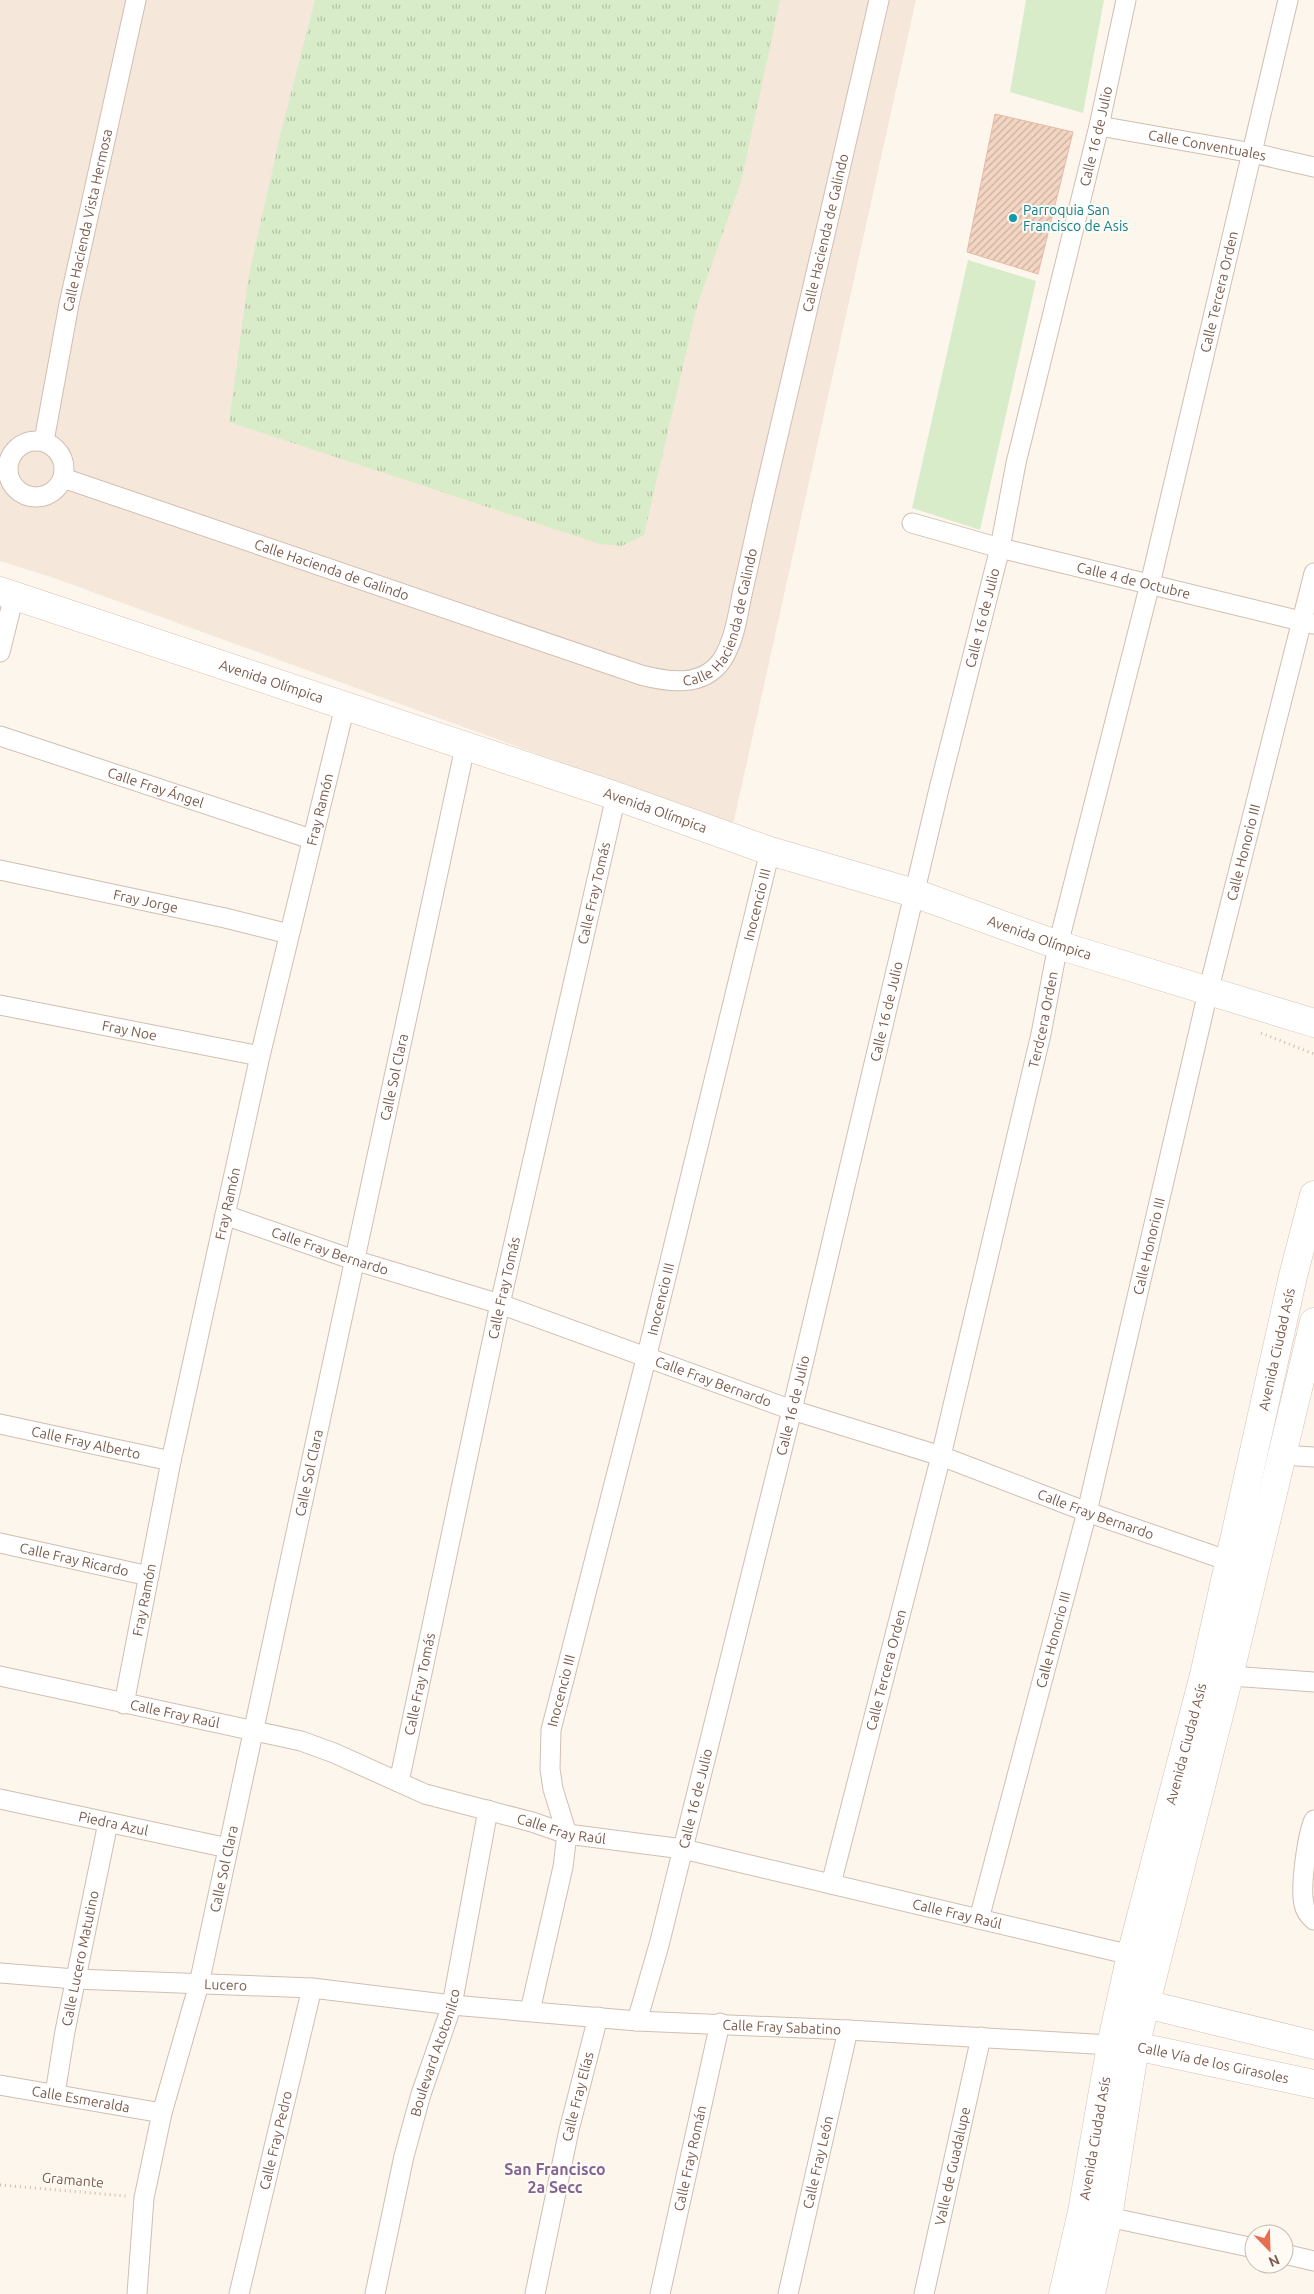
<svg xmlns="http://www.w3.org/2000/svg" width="1314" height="2294" font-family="Ubuntu,sans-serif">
<defs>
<pattern id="grass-tufts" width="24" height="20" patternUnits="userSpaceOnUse" patternTransform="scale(1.25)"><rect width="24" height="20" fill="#d8ecc9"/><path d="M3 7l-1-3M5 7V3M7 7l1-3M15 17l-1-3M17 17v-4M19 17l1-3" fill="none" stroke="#b4c2a5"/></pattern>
<pattern id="building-hatch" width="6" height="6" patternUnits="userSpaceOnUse" patternTransform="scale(1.25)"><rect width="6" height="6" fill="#f3d5c3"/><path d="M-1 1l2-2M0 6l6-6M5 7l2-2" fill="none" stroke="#cab0a1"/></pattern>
</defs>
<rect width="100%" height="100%" fill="#fdf6ec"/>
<!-- residential -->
<path fill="#f5e8da" d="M0,0H916L733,825L51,577L0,561Z"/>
<!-- grass -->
<path fill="url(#grass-tufts)" d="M315,0H780L741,182L697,306L644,535L622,546L600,544L229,422L249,274L281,132Z"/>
<!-- park -->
<g fill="#d8ecc9">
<path d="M1026,0H1104L1083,113L1010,92Z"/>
<path d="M968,260L1036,281L980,530L912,508Z"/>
</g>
<!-- building -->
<path fill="url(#building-hatch)" stroke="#e6bba3" d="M995,114L1073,132L1038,274L967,252Z"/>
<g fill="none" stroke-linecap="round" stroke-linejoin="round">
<defs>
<g id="street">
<path id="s1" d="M1099,126L1253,153L1314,167"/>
<circle cx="36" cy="469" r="28"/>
<path id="s2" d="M44,441L69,304L136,0"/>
<path id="s3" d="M63,478L641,675C668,682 703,688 722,660C735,640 738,613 743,590C750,560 756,530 763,500C802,333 841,167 879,0"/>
<path id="s4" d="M912,523L1000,548L1313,624"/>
<path d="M0,652L14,596"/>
<path id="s5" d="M0,736L311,839"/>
<path id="s6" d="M0,870L225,918L289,934"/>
<path id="s7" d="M0,1005L260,1056"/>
<path id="s8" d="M225,1215L354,1260L500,1304L792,1410L941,1456L1087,1512L1229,1561"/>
<path id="s9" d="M0,1424L171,1461"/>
<path d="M1282,1455L1314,1457"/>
<path id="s10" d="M0,1543L149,1576"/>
<path d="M1217,1675L1314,1682"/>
<path id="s11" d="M0,1676L301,1741L334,1753L425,1794L532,1822L567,1834L683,1849L1131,1955"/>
<path id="s12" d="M124,1704L171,1461L260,1056L345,706"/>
<path id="s13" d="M399,1782L500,1304L616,796"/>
<path id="s14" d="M0,1799L228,1848"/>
<path d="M1314,1820C1307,1836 1300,1888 1304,1904C1305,1911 1309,1916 1314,1920"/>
<path id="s15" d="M831,1884L941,1456L1041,1034L1058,945L1150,584L1288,0"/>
<path id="s16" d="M979,1919L1087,1512L1208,992L1314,573"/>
<path id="s17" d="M0,1973L75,1979L312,1988L452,2005L637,2021L848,2030L1111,2045"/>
<path id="s18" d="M530,2011L563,1867L567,1834L553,1789L550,1769L551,1730L646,1359L770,851"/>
<path id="s19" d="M637,2021L659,1945L792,1410L939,789L1000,548L1016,463L1099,126L1126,0"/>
<path id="s20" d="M0,2085L162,2113"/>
<path id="s21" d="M55,2094L65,2031L108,1823"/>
<path d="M1108,2217L1254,2248"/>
<path d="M1284,2254L1314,2261"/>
<path id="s22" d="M137,2294L144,2198L162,2113L199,1984L465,747"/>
<path id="s23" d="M239,2294L312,1988"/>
<path id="s24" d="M375,2294L404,2156L421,2094L452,2005L488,1810"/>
<path id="s25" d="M535,2294L569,2130L598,2017"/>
<path id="s26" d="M660,2294L720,2023"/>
<path id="s27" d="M788,2294L848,2030"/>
<path id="s28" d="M924,2294L981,2037"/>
</g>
<g id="secondary">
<path id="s29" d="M0,591L616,796L770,851L914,893L1058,945L1314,1023"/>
<path d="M1129,2000L1314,2045"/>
<path id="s30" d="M1117,2045L1135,2046L1314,2084"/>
<path id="s31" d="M1063,2294L1082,2212L1111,2045L1131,1955L1204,1675L1293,1276L1314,1195"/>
<path d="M1091,2294L1108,2217L1135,2046L1229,1676L1314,1322"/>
</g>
</defs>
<!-- street casing -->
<use href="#street" stroke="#d1beb0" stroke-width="21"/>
<!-- secondary casing -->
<use href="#secondary" stroke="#d6c0b0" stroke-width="29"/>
<!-- path -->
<g stroke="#d9b8a5" stroke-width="3" stroke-dasharray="1 4" stroke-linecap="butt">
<path d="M1261,1033L1314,1054"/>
<path d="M0,2185L126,2196"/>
</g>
<!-- street -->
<use href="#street" stroke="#fff" stroke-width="19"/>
<!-- secondary -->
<use href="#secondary" stroke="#fff" stroke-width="28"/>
</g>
<!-- markers -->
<circle fill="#0f9aa8" stroke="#fffaf3" stroke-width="2" cx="1013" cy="218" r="5"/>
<g text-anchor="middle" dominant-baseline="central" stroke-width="4" stroke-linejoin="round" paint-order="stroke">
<!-- street labels -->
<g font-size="14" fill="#7a5c4d" stroke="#fffaf3">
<text stroke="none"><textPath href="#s19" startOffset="1940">Calle 16 de Julio</textPath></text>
<text stroke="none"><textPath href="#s1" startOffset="110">Calle Conventuales</textPath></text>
<text stroke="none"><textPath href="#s2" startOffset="225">Calle Hacienda Vista Hermosa</textPath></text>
<text stroke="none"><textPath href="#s3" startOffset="1139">Calle Hacienda de Galindo</textPath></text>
<text stroke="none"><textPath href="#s15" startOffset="1639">Calle Tercera Orden</textPath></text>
<text stroke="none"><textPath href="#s3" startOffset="284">Calle Hacienda de Galindo</textPath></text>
<text stroke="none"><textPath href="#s4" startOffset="229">Calle 4 de Octubre</textPath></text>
<text stroke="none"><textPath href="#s3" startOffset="734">Calle Hacienda de Galindo</textPath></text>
<text stroke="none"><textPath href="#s19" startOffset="1445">Calle 16 de Julio</textPath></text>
<text stroke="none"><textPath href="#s29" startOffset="286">Avenida Olímpica</textPath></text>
<text stroke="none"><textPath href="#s5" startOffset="164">Calle Fray Ángel</textPath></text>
<text stroke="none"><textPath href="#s12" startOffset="916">Fray Ramón</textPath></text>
<text stroke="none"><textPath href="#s29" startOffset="691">Avenida Olímpica</textPath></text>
<text stroke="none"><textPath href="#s16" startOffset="1099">Calle Honorio III</textPath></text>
<text stroke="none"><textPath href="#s13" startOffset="910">Calle Fray Tomás</textPath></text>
<text stroke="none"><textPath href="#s6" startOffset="149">Fray Jorge</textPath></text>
<text stroke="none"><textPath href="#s18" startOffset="1138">Inocencio III</textPath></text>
<text stroke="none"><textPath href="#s29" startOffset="1096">Avenida Olímpica</textPath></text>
<text stroke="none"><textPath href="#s19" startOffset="1040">Calle 16 de Julio</textPath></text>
<text stroke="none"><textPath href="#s15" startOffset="890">Terdcera Orden</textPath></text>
<text stroke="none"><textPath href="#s7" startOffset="132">Fray Noe</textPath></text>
<text stroke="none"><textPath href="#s22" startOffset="1245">Calle Sol Clara</textPath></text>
<text stroke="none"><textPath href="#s12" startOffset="511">Fray Ramón</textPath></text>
<text stroke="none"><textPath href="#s16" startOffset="694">Calle Honorio III</textPath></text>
<text stroke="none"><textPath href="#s8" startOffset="111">Calle Fray Bernardo</textPath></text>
<text stroke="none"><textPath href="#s13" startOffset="505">Calle Fray Tomás</textPath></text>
<text stroke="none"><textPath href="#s18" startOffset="732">Inocencio III</textPath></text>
<text stroke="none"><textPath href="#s31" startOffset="969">Avenida Ciudad Asís</textPath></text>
<text stroke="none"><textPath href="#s8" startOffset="516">Calle Fray Bernardo</textPath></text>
<text stroke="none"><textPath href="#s19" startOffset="635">Calle 16 de Julio</textPath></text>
<text stroke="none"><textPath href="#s9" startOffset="88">Calle Fray Alberto</textPath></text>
<text stroke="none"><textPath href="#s22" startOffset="840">Calle Sol Clara</textPath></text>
<text stroke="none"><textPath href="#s8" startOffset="921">Calle Fray Bernardo</textPath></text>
<text stroke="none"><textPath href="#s10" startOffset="76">Calle Fray Ricardo</textPath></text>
<text stroke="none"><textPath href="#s12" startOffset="106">Fray Ramón</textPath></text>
<text stroke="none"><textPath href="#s16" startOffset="289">Calle Honorio III</textPath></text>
<text stroke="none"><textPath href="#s15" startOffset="221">Calle Tercera Orden</textPath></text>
<text stroke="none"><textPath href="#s13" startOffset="100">Calle Fray Tomás</textPath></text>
<text stroke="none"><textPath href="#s18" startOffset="328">Inocencio III</textPath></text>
<text stroke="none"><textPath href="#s11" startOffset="179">Calle Fray Raúl</textPath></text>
<text stroke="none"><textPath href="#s31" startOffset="564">Avenida Ciudad Asís</textPath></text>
<text stroke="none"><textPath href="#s19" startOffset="230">Calle 16 de Julio</textPath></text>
<text stroke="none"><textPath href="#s14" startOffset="116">Piedra Azul</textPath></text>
<text stroke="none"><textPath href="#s11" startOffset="584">Calle Fray Raúl</textPath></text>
<text stroke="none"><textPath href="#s22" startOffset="435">Calle Sol Clara</textPath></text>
<text stroke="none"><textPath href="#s11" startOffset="989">Calle Fray Raúl</textPath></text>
<text stroke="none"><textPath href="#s21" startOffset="138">Calle Lucero Matutino</textPath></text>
<text stroke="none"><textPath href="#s17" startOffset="226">Lucero</textPath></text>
<text stroke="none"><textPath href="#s17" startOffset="784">Calle Fray Sabatino</textPath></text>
<text stroke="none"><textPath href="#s24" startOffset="249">Boulevard Atotonilco</textPath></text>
<text stroke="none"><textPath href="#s30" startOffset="98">Calle Vía de los Girasoles</textPath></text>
<text stroke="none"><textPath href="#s25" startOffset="202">Calle Fray Elías</textPath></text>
<text stroke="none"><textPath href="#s20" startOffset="82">Calle Esmeralda</textPath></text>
<text stroke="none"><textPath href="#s31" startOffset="159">Avenida Ciudad Asís</textPath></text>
<text stroke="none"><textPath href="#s23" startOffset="158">Calle Fray Pedro</textPath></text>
<text stroke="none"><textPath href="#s26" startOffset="139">Calle Fray Román</textPath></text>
<text stroke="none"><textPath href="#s27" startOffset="135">Calle Fray León</textPath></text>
<text stroke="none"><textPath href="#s28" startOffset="131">Valle de Guadalupe</textPath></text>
<text transform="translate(73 2180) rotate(5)">Gramante</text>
</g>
<!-- culture labels -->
<g font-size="14" fill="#0d838f" stroke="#fffaf3" text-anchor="start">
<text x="1023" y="210">Parroquia San<tspan x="1023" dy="16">Francisco de Asis</tspan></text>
</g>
<!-- quarter labels -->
<g font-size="16" font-weight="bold" fill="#846695" stroke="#fffaf3">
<text x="555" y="2169">San Francisco<tspan x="555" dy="18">2a Secc</tspan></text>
</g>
</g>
<!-- north arrow -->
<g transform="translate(1269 2249) rotate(157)"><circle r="24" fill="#fffaf3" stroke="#cabbb1"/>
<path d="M0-4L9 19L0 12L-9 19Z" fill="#e76f51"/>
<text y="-8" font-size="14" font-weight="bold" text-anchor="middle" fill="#7a5c4d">N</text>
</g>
</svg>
